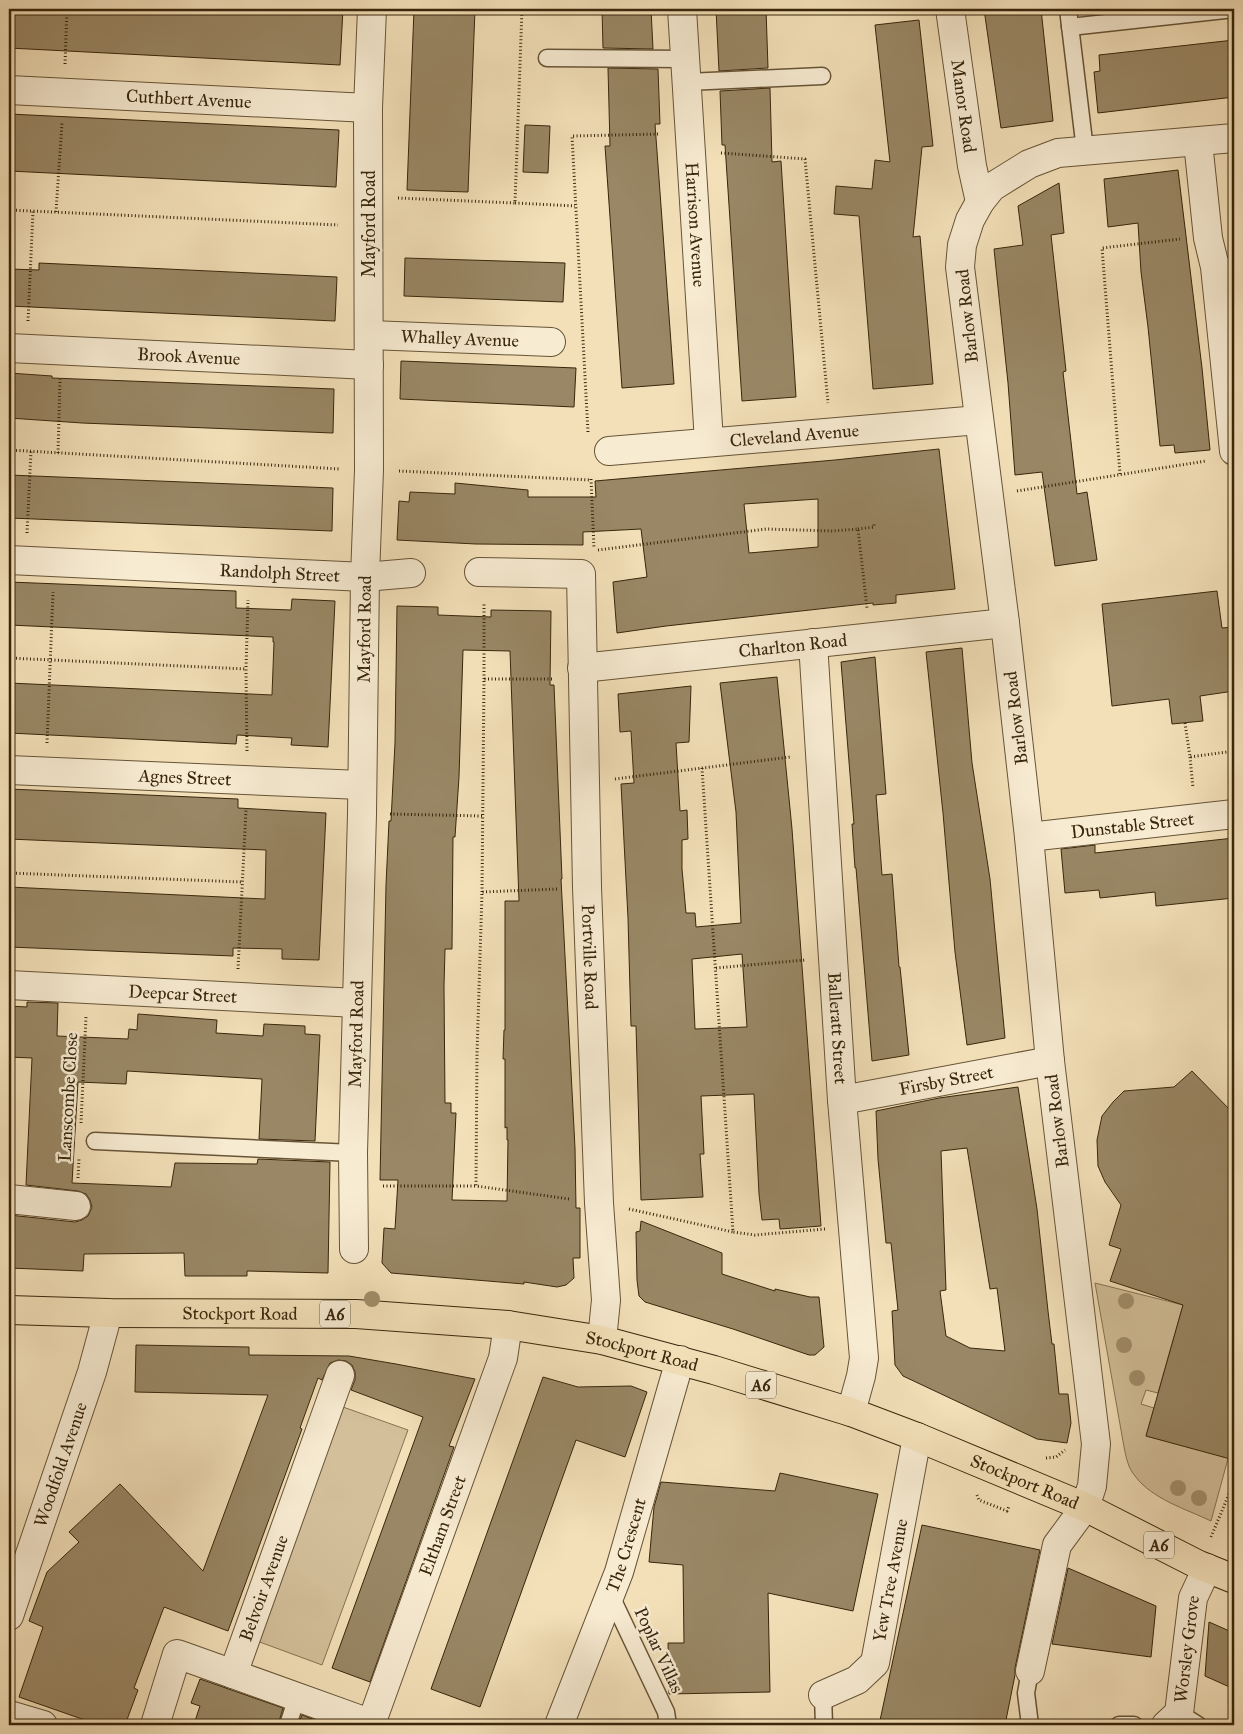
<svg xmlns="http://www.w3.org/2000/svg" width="1243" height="1734" font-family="'IM FELL Great Primer',serif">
<rect width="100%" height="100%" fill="#f3e0b9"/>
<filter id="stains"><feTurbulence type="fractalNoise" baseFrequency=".004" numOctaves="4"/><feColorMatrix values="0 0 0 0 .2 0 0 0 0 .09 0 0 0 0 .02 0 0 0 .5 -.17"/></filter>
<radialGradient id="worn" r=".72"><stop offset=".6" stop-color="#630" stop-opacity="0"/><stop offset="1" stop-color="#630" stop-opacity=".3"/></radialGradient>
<!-- green -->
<g fill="#d3c09b" stroke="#867353">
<path d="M1095,1283L1183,1305L1158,1393L1146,1390L1141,1404L1154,1408L1146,1436L1225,1457L1229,1455L1211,1521C1186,1509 1152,1499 1135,1476C1128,1468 1126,1457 1124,1447Z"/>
<path d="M343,1407L408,1430L322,1665L257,1641Z"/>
</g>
<!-- building -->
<g fill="#998765" stroke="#38260b" fill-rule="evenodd">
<path d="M9,9H343L340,65L9,48Z"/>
<path d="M414,9H475L468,192L407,190Z"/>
<path d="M602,9H651L653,49L603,48Z"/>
<path d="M716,9H766L768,68L719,71Z"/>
<path d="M984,9H1041L1053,121L1001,128Z"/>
<path d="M919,20L933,146L922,147L913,237L920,236L933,384L873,389L859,216L834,214L836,186L872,189L875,160L890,162L875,25Z"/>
<path d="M1234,40V97L1098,113L1094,72L1100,71L1099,55Z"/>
<path d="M608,68L658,69L660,124H655L674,384L622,388L605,146H610Z"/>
<path d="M770,88L772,162L781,161L796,397L742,401L725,145H722L720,91Z"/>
<path d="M9,114L339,130L336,187L9,171Z"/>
<path d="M525,125L550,126L548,173L523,172Z"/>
<path d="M1178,170L1202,368L1210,450L1175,453L1174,445L1160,446L1148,327L1141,272L1138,223L1108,227L1104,179Z"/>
<path d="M1059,183L1064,233L1051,235L1066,371L1063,372L1077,494L1087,492L1097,560L1055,566L1042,472L1015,475L1008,383L994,249L1023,245L1018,206Z"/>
<path d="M405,258L565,263L563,302L404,296Z"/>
<path d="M39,263L337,277L335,321L9,306V269L39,270Z"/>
<path d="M401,361L576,368L574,407L400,399Z"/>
<path d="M9,373L52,376V378L334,389L333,433L82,423L9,418Z"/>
<path d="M939,449L955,589L896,595V603L873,605V603L666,626L617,633L613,582L647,577L641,529L583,532V545L476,544L397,540L399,501L409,502L410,492L455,494V483L528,490V497H596L595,481L835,460ZM818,499V547L749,553L744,504Z"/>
<path d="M9,475L333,488L332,531L9,518Z"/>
<path d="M9,582L236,591V608L291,610L292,599L335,601L328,747L291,745L292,738L237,735L236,744L9,733V683L272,695L274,642H273V637L9,625Z"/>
<path d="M1217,591L1222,628L1234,627V691L1200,696L1203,721L1172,724L1169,699L1112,706L1102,604Z"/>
<path d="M397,606L438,607V615L491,617V610L551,611L550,685H554L562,879H561L575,1148L576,1208H580V1258H573L574,1278L566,1285L557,1287L524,1282V1284L391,1273L382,1263L384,1228L395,1229L398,1180H380L386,885L389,821H391L395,743ZM463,650L510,651L519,901H505V1030H504L503,1059H505V1128L507,1127V1140H508L507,1201L452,1200L456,1113H451V1103H445L444,986L445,949H452L453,837H455L459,777Z"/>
<path d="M962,648L972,763L990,879L1005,1038L967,1045L955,952L943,813L926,652Z"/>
<path d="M875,657L886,794L876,795L882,875L892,874L899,967H900L909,1055L872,1061L856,868H855L852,824H854L841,662Z"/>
<path d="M777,677L792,829L821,1226L780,1229L779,1219L762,1220L759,1194L754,1094L701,1096L704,1154H700L703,1197L641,1200L636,1026H631L628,918L621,784L634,783L631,731L620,732L618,694L691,686L689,742L676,743L680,811L687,810L688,839L682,840V869L686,913H695L696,927L741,923L736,812L720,683ZM742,954L747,1027L695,1029L692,959Z"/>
<path d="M9,789L238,799V808L326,813L319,960L282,959V949L233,948V956L9,947V887L265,899L266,850L9,839Z"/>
<path d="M1234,838V898L1156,906L1155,892L1100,898L1099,890L1065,893L1061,849L1095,845V853Z"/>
<path d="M27,1002L58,1003L57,1036L128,1039L129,1029L137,1030L138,1014L217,1020L216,1033L263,1036L264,1024L305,1026V1034L320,1035L315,1141L259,1139L262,1079L127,1071L126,1084L78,1082L72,1183L171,1187L175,1163L257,1164L258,1159L330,1162L328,1273L247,1271V1276H185L184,1253L84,1254L83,1271L9,1268V1215L75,1222L82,1220L88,1216L92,1207L90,1200L86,1194L78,1191L26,1185L32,1058L9,1057V1006L27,1007Z"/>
<path d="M1192,1071L1234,1114V1460L1146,1436L1183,1305L1110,1281L1121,1249L1109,1245L1121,1205L1105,1182L1098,1166L1097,1140L1102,1116L1113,1102L1124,1091L1174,1087Z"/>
<path d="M1018,1087L1037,1209L1048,1311L1052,1344H1054L1059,1394H1068L1071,1423L1067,1443L1037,1439L903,1376L895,1365L892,1311L898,1310L891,1243H886L878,1159L876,1111L939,1098ZM967,1148L990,1289L997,1288L1005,1351L970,1348L946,1336L940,1291L946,1290L941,1151Z"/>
<path d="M641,1221L722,1253V1274L775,1291V1289L810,1297H819L824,1347L815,1355H809L733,1329L645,1302L639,1296L637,1280L636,1232L640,1231Z"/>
<path d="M136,1345L249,1347V1355L349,1356L396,1364L475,1379L449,1446L454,1447L370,1682L332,1668L423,1417L351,1390L355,1380V1372L352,1365L346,1361L338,1360L330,1363L322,1380L318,1378L300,1428L302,1429L228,1631L164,1607L134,1688L138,1690L125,1725H99L19,1697L43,1627L29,1621L47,1572L79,1542L69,1532L120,1484L203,1571L268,1395L135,1392Z"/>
<path d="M543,1377L578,1387L631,1386L647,1392L625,1457L576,1440L480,1707L431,1689Z"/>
<path d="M780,1473L878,1494L853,1611L768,1593L770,1692L669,1694L668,1643H684L683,1565L649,1562L654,1507L661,1482L775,1491Z"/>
<path d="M922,1525L1040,1550L1015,1668V1675L1005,1725H879Z"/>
<path d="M1068,1568L1156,1606L1151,1657L1052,1644Z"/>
<path d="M1209,1622L1234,1633V1689L1205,1676Z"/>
<path d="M200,1679L283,1708L278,1725H209L195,1721L200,1706L191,1703Z"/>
<path d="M302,1715L323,1723V1725H298Z"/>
</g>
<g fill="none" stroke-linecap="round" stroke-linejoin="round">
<defs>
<g id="service">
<path d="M1068,9L1085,150"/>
<path d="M1070,27L1234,9"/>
<path d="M547,58L685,59"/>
<path d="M687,82L822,76"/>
<path d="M1215,267L1234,266"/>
<path d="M95,1141L353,1153"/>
<path d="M610,1594L666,1712L668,1725"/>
<path d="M1030,1671L1026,1693L1030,1725"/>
<path d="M823,1695L824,1725"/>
<path d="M1179,1713L1198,1725"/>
<path d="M288,1725L297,1697"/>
<path d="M1119,1725H1134"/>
</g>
<g id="minor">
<path id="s1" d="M682,9L709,442"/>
<path id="s2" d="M950,9L972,166L980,202"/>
<path id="s3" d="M9,90L368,108"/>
<path d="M1198,142L1208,238L1215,267L1234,451"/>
<path id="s4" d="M370,335L551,342"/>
<path id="s5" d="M9,348L369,365"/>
<path id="s6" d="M609,451L979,420"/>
<path id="s7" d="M9,560L365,577L411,573"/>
<path id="s8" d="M479,572L581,574L587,887L599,1203L606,1300L602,1340"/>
<path id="s9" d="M813,643L842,1100L864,1358L861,1376L851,1412"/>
<path id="s10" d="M582,668L1005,623"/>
<path id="s11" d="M9,770L361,785"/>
<path id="s12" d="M1029,837L1234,814"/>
<path id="s13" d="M9,985L357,1003"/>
<path id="s14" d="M842,1100L1050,1061"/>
<path d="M9,1199L76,1206"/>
<path id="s15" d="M354,1249L353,1153L362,814L365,577L369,470L368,108L372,9"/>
<path id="s16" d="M9,1616L92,1372L108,1313"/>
<path d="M1030,1671L1057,1545L1085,1507L1092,1486L1096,1444L1050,1061L1029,837L1005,623L960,267L962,245L970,220L980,202L992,187L1029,164L1058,153L1234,138"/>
<path d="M233,1674L375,1725"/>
<path id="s17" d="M823,1695L857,1680L875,1663L917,1437"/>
<path d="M9,1715L43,1725"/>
<path id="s18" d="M371,1724L503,1358L508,1325"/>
<path id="s19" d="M155,1725L177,1654L233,1674L340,1375"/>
<path id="s20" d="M559,1725L619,1572L680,1360"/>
<path id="s21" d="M1166,1725L1179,1713L1193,1598L1207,1568"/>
</g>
<g id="trunk">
<path id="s22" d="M9,1310L108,1313L356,1314L508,1325L602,1340L714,1370L851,1412L917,1437L1085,1507L1199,1565L1234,1579"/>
</g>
</defs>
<!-- service casing -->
<use href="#service" stroke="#675436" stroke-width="19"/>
<!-- minor casing -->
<use href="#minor" stroke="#675436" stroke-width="30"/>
<!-- trunk casing -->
<use href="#trunk" stroke="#38260b" stroke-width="30"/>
<!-- path -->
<g stroke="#38260b" stroke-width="3" stroke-dasharray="1 2.5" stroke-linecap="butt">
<path d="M65,64L67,9"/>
<path d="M721,153L805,159L828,403"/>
<path d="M398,198L515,203L522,9"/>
<path d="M515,203L575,206"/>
<path d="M9,210L338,225"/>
<path d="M56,212L62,123"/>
<path d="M28,321L33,211"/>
<path d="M588,432L572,136L660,134"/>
<path d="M9,450L340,469"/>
<path d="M58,453L60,379"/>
<path d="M399,471L591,480"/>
<path d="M1120,474L1102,248L1180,239"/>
<path d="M591,479L594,548"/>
<path d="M1017,491L1206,461"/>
<path d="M858,529L874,527V523"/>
<path d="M27,533L31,451"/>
<path d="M598,550L766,529L833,531L858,529L867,608"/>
<path d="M9,658L246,669"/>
<path d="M484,679V602"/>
<path d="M1185,723L1190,757L1234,751"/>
<path d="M47,743L53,592"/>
<path d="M247,751L246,669L248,600"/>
<path d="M1190,757L1193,788"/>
<path d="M702,768L733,1232L755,1235L825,1229"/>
<path d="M615,779L790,757"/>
<path d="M390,814L482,816"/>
<path d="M9,873L242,882"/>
<path d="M557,889L482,892L477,1054L476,1186L569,1199"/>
<path d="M482,892L484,679H554"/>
<path d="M716,968L805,960"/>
<path d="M238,969L246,810"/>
<path d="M81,1123L86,1017"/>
<path d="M78,1178L79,1159"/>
<path d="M383,1186H476"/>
<path d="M629,1209L733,1232"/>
<path d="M1046,1458L1056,1457L1065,1450"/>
<path d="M977,1495L979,1500L1007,1511L1009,1506"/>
<path d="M1211,1537L1234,1482"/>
</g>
<!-- service -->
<use href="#service" stroke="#f7ebd2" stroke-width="16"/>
<!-- minor -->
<use href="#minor" stroke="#f7ebd2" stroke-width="28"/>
<!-- trunk -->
<use href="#trunk" stroke="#f3e0b9" stroke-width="28"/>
</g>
<!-- trees -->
<g fill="#a28f6d">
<circle cx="372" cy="1299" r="8"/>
<circle cx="1126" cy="1301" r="8"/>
<circle cx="1124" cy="1345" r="8"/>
<circle cx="1137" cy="1378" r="8"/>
<circle cx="1178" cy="1488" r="8"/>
<circle cx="1199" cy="1498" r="8"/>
</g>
<g text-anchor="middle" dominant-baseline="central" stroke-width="5" stroke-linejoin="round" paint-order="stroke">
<!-- shield labels -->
<g fill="#f7ebd2" stroke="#716147" stroke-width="1">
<rect x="320" y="1300.5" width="30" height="27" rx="4"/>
<rect x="746" y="1371.5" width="30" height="27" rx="4"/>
<rect x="1144" y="1531.5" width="30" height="27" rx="4"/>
</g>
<g font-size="16" font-weight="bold" fill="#38260b">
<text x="335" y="1314">A6</text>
<text x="761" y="1385">A6</text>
<text x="1159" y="1545">A6</text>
</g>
<!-- street labels -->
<g font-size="18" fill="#38260b" stroke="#f7ebd2">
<text stroke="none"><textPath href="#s3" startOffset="180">Cuthbert Avenue</textPath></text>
<text stroke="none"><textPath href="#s2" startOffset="98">Manor Road</textPath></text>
<text transform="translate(369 224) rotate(-90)">Mayford Road</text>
<text stroke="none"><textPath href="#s1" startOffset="216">Harrison Avenue</textPath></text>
<text transform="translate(967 316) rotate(-96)">Barlow Road</text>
<text stroke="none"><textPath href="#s4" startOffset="90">Whalley Avenue</textPath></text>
<text stroke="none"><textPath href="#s5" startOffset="180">Brook Avenue</textPath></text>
<text stroke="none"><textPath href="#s6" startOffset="186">Cleveland Avenue</textPath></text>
<text stroke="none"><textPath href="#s7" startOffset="271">Randolph Street</textPath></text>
<text stroke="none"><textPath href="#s15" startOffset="620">Mayford Road</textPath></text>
<text stroke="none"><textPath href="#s10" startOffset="212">Charlton Road</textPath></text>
<text transform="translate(1016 718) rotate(-97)">Barlow Road</text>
<text stroke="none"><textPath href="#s11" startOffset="176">Agnes Street</textPath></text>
<text stroke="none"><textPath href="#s12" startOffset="104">Dunstable Street</textPath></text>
<text stroke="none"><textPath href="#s8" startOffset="485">Portville Road</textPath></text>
<text stroke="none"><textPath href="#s13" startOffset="174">Deepcar Street</textPath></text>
<text stroke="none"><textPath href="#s9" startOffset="386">Balleratt Street</textPath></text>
<text stroke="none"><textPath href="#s15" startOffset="215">Mayford Road</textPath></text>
<text stroke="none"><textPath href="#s14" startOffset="106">Firsby Street</textPath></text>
<text transform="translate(68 1097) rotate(-87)">Lanscombe Close</text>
<text transform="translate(1057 1121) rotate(-97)">Barlow Road</text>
<text stroke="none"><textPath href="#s22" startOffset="231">Stockport Road</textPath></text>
<text stroke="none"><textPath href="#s22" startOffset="636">Stockport Road</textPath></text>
<text stroke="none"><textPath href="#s16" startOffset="160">Woodfold Avenue</textPath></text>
<text stroke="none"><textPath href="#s22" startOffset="1041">Stockport Road</textPath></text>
<text stroke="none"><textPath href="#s18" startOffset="211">Eltham Street</textPath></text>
<text stroke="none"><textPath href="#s20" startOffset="192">The Crescent</textPath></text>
<text stroke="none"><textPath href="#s17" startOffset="146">Yew Tree Avenue</textPath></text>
<text stroke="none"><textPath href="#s19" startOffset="225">Belvoir Avenue</textPath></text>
<text stroke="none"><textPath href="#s21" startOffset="82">Worsley Grove</textPath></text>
<text transform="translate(659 1650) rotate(65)">Poplar Villas</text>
</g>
</g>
<!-- margin -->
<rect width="1243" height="1734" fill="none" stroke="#f3e0b9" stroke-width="30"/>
<rect x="10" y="10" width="1223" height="1714" fill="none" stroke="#38260b" stroke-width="2.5"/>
<rect x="15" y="15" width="1213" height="1704" fill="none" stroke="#38260b"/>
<rect width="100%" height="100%" filter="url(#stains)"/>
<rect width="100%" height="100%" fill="url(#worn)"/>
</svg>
